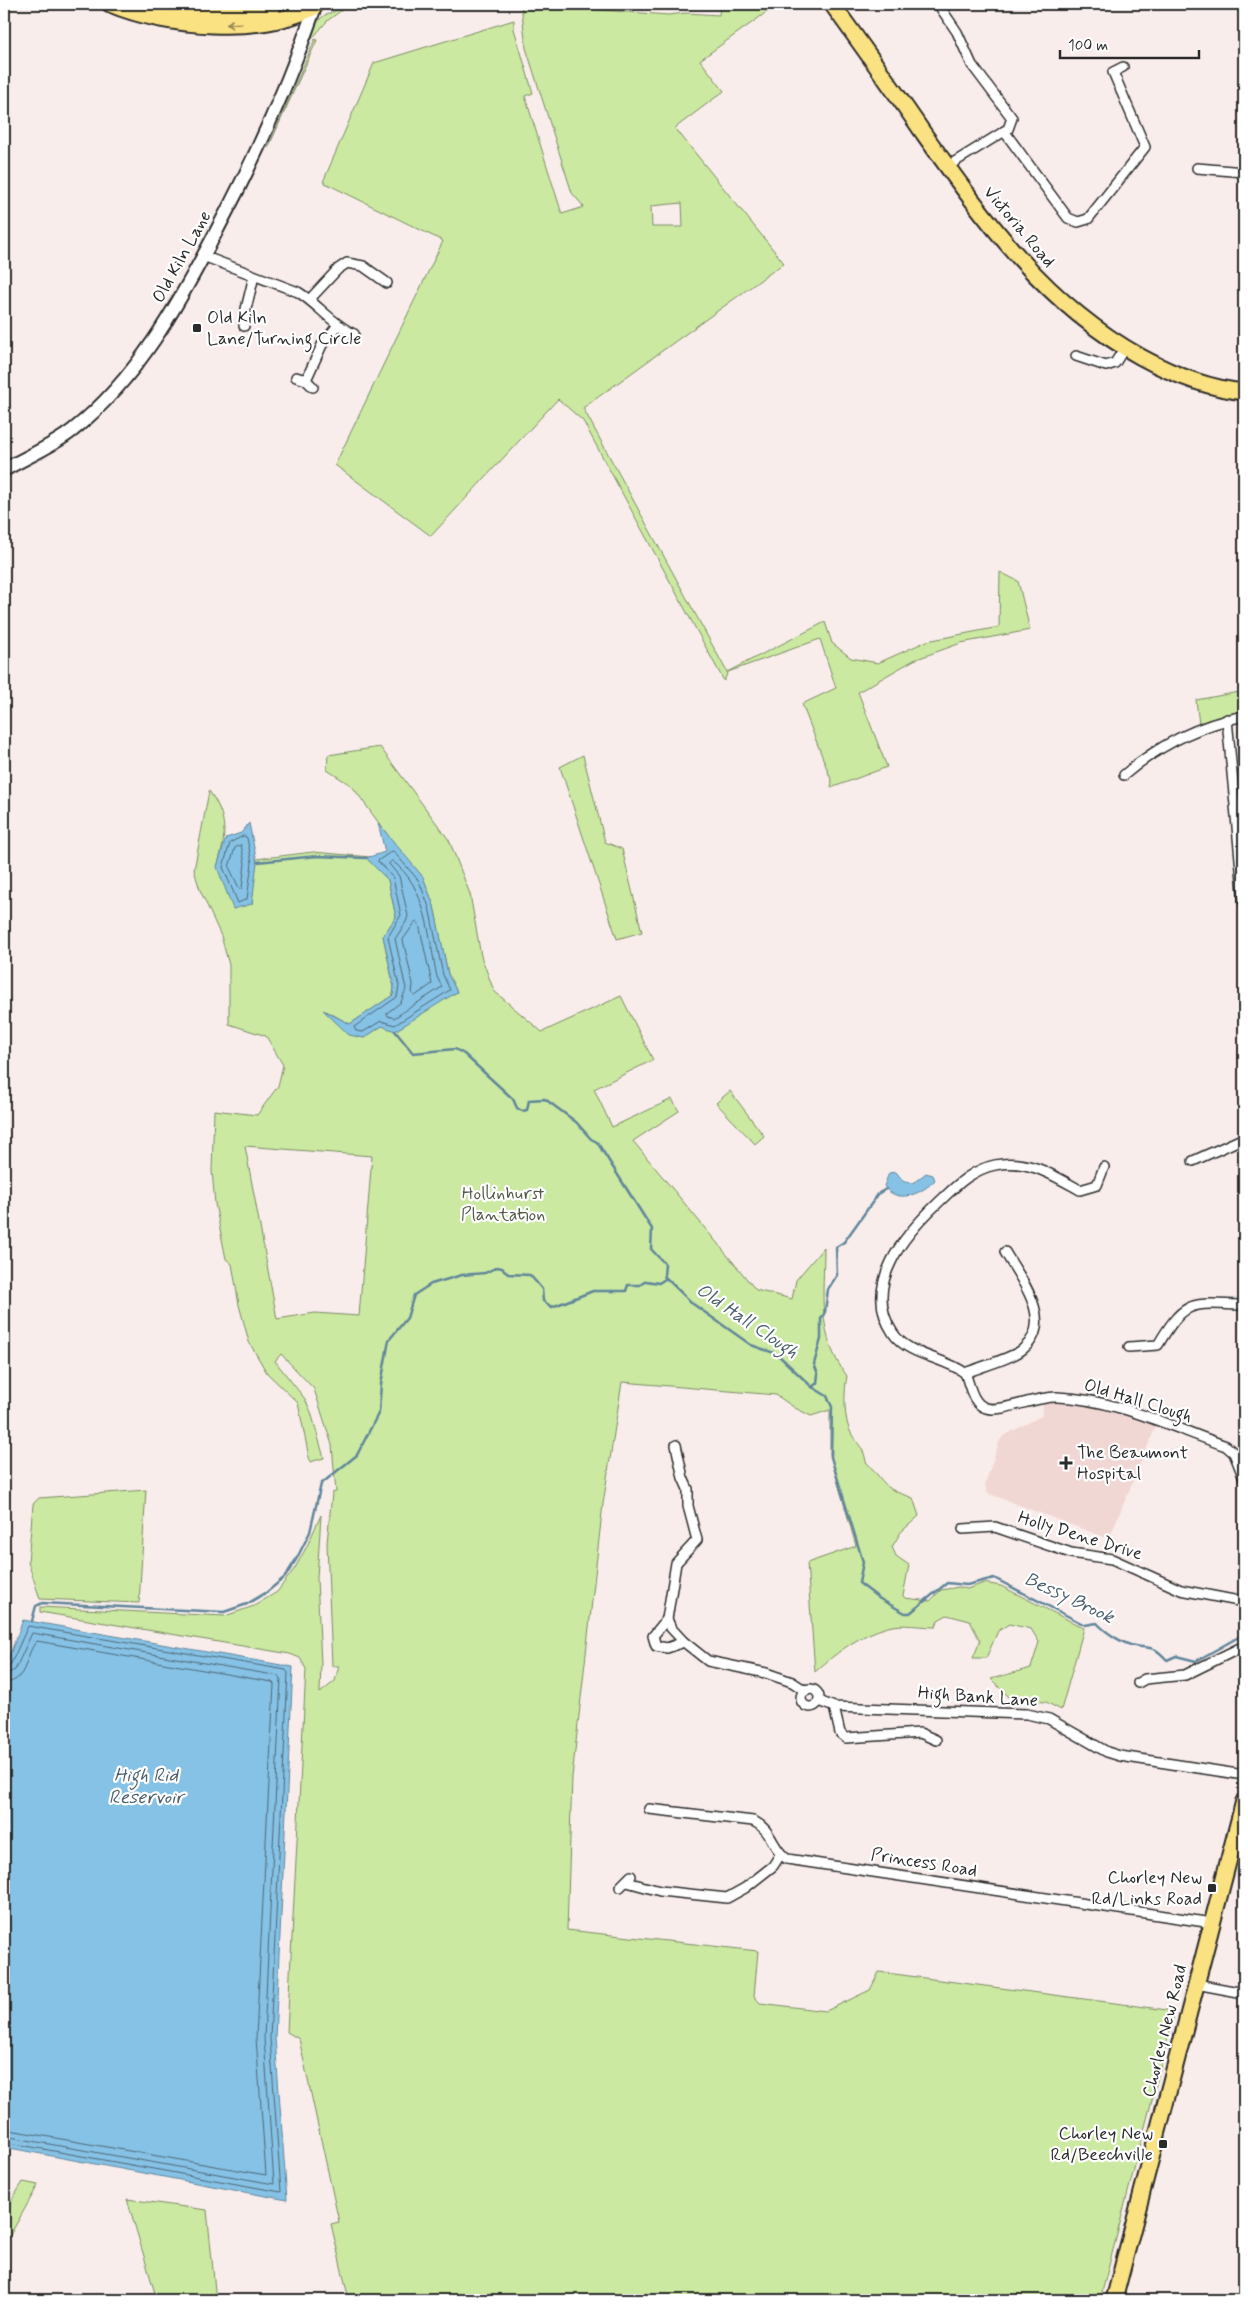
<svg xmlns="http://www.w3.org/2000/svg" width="1248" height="2304" font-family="Mynerve,sans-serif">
<rect width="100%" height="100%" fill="#f9edeb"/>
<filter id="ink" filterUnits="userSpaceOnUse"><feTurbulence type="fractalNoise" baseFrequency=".02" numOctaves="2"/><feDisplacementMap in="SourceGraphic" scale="10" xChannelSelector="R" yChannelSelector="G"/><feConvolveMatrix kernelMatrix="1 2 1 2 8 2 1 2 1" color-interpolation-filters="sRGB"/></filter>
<g filter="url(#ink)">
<!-- built -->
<path fill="#f1d7d4" d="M1044,1402L1092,1406L1156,1426L1109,1539L987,1493L985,1484L999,1442L1003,1436L1041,1416Z"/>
<!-- green -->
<g fill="#cbe9a0" stroke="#7b8a66" fill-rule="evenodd">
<path d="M521,4L668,15L686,13L719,15L720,4H778L700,60L724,91L675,128L784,263L583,408L727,672L825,622L832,643L851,658L878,663L927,641L999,627L1000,572L1018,581L1030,630L961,643L914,660L858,692L887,767L831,788L832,782L802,704L836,688L820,639L728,672L724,681L583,421L558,399L431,536L335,465L443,241L323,182L374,63L514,20V29L533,93L525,96L562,214L584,207L572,193L526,48ZM682,203L683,227H652L651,206Z"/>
<path d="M346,7L327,21L311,40C318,14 322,16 346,7Z"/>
<path d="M315,39L317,40L268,148Z"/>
<path d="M1244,691V711L1199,724L1196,700Z"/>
<path d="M380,747L449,840L470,894L481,956L494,991L542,1032L621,996L653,1060L594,1089L612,1127L672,1099L679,1111L633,1141L756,1290L792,1299L796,1280L824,1247C824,1295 816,1335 847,1376C844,1390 843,1421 852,1435C859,1446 864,1448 866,1462C875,1470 881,1482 891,1489C897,1493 906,1495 913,1498L919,1516L901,1532L892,1547L896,1556L909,1565L903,1596L905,1598L930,1601L941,1590L959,1587L967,1589L984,1583L1001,1586L1084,1628L1061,1710L1046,1702L1012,1700L991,1679L1031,1668L1039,1642L1031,1629L1009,1624L998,1631L986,1658H973L980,1641L970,1621L947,1615L938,1620L936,1627C921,1627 902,1623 888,1627C859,1635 837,1652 815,1672L807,1563L856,1546L830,1455V1410L811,1416L795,1408L776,1395L622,1382L603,1504L572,1777L567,1930L758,1951L754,1996L760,2003L826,2011L870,1990L879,1972L1175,2011L1100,2300H349L331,2224L339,2222L299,2039L287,2032L306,1669L300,1658L290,1654L40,1612V1607L225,1616L254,1606L277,1592L295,1568L307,1546L321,1515L317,1578L321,1663L320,1693L335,1681L339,1666H332L327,1543L332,1493L336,1492L332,1445L314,1389L281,1354L275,1361L305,1399L311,1412L324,1458L310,1462L298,1403L267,1373L249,1342L239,1305L232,1264L226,1259L215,1204L212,1171L214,1110L257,1115L278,1086L283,1065L266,1036L229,1024V965L221,936L200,890L194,870L209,791C229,818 226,837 217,867L252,904L256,859L313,852L371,857L367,859L388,880L396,917L383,936L394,987L393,995L350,1024L326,1011L364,1038L382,1026L457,992L448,974L434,906L423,877L397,848L352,786L327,770L328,755ZM245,1146L372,1156L359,1316L315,1313L277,1319Z"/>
<path d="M583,755L605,842L622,849L642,932L617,939L560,767Z"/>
<path d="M730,1091L764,1136L755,1144L716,1103Z"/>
<path d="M146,1490L139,1603L40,1599L28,1562L33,1504L39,1498Z"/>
<path d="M23,2182L38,2185L4,2246V2212Z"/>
<path d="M127,2199L207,2210L216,2300H157Z"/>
</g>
<!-- water -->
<g fill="#85c2e5" stroke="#61869b">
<path d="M249,823L257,862L252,904L233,909L217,867L226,838L241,833Z"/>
<path d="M378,823L423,877L434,906L448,974L457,992L395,1031L382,1026L364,1038L349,1035L323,1010L350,1024L393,995L394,987L383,936L396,917L388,880L366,858L385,852Z"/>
<path d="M896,1172L904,1182L913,1183L926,1173L933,1175L935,1180C922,1194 897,1205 884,1186L889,1173Z"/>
<path d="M23,1620L293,1667L275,2038L287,2200L4,2147V1670Z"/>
</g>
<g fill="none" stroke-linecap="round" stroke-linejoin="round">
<!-- shore -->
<g stroke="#4f6775" stroke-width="1">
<path d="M244,836L247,838L252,863L247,899L238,903L223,867L230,843Z"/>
<path d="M241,845L245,863L242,888L240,890L229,867L235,848Z"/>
<path d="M393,851L419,881L429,907L443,975L450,990L395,1025L381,1021L363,1032L356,1031L354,1027L397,997L399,986L388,937L401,915L393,878L378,861Z"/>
<path d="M392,861C427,885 429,939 437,977L442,987L394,1018L388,1016L387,1013L401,1002L406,989L395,939L406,922L408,916L399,876L389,864Z"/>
<path d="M416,922L419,924L432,984L415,996L412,994L413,984L403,940Z"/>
<path d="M4,1669L10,1666L28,1626L286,1670L288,1673L270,2038L281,2192L4,2142"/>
<path d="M4,1675L15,1670L32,1633L279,1676L281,1678L264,2038L274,2184L4,2136"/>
<path d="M4,1683C29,1682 24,1654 37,1641L272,1682L274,1684L256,2038L266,2175L4,2129"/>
</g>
<!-- stream -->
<g stroke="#61869b" stroke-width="2.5">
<path d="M257,862L317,856L366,858"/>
<path d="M395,1031L413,1053L455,1049L464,1054L513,1099L517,1108L522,1111L527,1110L529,1100L545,1099L576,1122L591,1139L597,1142L652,1229L651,1249L665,1264L664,1276L693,1304L751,1345L777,1354L812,1387L827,1396L832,1407L831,1457L863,1562L859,1583L880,1599L905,1613H910L947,1583L967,1585L994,1578L1085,1625L1097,1623C1105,1632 1123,1644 1135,1646C1153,1649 1153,1645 1167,1660L1176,1656L1196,1661L1244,1634"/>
<path d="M812,1387L817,1383L818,1374L814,1364L821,1339V1319L825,1312L828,1289L837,1275L836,1247L844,1242L879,1193L886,1189"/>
<path d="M32,1621L36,1606L42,1603L224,1612L247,1604L267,1592L285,1577L297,1558L310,1532L321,1484L357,1455L379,1412L381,1384L389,1340L407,1318L414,1295L431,1284L462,1275L485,1273L497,1267L502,1268L508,1274L530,1275L542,1289L543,1301L552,1307L593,1291H626L628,1285H640L646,1281L659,1283L665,1279"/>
</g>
<defs>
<g id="street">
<path d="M938,4L957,32L972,65L1012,118L1008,129L948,166"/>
<path d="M1004,131L1068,218L1078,222L1088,219L1145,147L1113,72L1123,67"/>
<path d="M1197,168L1244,172"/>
<path d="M203,256L298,292C318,304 333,325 354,334"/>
<path d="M310,299L338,269L347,263L363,266L387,283"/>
<path d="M244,326L246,309L254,276"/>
<path d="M1076,356L1106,366L1115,363L1125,347"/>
<path d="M296,377L306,380L313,387"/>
<path d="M306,380L322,345L338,325"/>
<path d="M1227,719L1244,902"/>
<path d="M1124,775C1159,745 1199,725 1244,716"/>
<path d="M1193,1161L1244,1138"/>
<path d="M1005,1252C1020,1278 1056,1322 1023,1349C1013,1358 980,1367 965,1373C944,1357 908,1356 893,1333C861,1285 905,1234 939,1202C956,1186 971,1170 995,1165C1027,1158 1053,1175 1080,1190L1097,1185L1104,1167"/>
<path d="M1129,1347L1158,1345C1186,1297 1192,1304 1244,1305"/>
<path d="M965,1373C970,1385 972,1404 986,1408C1001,1413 1037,1396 1057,1397C1115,1399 1172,1427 1226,1446L1234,1453L1244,1478"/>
<path d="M676,1445L683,1478L688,1489V1506L697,1540L676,1563L667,1619L671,1628L684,1642L708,1661L766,1673L792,1682L806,1691"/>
<path d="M963,1529L995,1527L1071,1553L1112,1559L1181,1590L1244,1602"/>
<path d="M667,1619L653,1636L656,1646L667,1648L684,1642"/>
<path d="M1138,1683L1145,1679L1185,1675L1244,1646"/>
<circle cx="810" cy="1698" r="9"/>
<path d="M819,1701L834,1707L1027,1714L1049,1719L1107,1752L1120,1756L1244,1775"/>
<path d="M834,1707L840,1733L846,1738L920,1733L936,1740"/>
<path d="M649,1809L753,1821C772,1829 772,1849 787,1859L1212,1923"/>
<path d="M627,1882L660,1891L727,1898L745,1888L773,1866L780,1855"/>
<path d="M620,1887L631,1876"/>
<path d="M1196,1984L1244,1993"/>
</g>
<path id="secondary" d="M4,470C26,457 53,446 73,430C138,378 178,305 216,232C255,159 289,83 316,4"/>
<g id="highway">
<path d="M110,4C166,27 259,36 314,7"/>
<path d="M150,4L197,12L272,11"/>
<path d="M832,4C863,47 894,90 924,134C986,221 1045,304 1141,357C1174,375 1207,388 1244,392"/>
<path d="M1114,2300L1244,1801"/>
</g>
</defs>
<!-- street casing -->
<use href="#street" stroke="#2b2b2b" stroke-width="12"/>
<!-- secondary casing -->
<use href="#secondary" stroke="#2b2b2b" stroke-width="16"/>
<!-- highway casing -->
<use href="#highway" stroke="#2b2b2b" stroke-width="19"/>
<!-- street -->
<use href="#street" stroke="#fff" stroke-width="9"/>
<!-- secondary -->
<use href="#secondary" stroke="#fff" stroke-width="12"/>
<!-- highway -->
<use href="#highway" stroke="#fae181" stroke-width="15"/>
</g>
<!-- one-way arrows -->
<defs><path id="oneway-shaft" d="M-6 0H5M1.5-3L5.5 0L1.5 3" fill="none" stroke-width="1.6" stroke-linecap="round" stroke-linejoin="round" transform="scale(1.25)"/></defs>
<use stroke="#928656" href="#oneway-shaft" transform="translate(234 24) rotate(177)"/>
</g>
<!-- markers -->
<g fill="#2b2b2b" stroke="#fff" stroke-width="2">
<rect x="192" y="323" width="10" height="10" rx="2.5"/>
<path d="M1063.5 1455.5h5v5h5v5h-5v5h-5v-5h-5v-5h5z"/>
<rect x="1207" y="1883" width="10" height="10" rx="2.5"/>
<rect x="1158" y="2139" width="10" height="10" rx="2.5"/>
</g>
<g text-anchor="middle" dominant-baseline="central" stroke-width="4.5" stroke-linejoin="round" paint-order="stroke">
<!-- street labels -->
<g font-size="18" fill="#2b2b2b" stroke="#fff">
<text transform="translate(1019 227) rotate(50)">Victoria Road</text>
<text transform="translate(182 257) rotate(-61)">Old Kiln Lane</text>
<text transform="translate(1138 1401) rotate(17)">Old Hall Clough</text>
<text transform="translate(1080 1536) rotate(17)">Holly Dene Drive</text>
<text transform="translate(978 1697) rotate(4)">High Bank Lane</text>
<text transform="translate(924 1863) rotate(9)">Princess Road</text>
<text transform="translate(1165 2031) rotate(-76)">Chorley New Road</text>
</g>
<!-- poi labels -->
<g font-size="18" fill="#2b2b2b" stroke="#fff" text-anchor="start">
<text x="207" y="318">Old Kiln<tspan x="207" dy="21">Lane/Turning Circle</tspan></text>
<text x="1077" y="1453">The Beaumont<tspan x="1077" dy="21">Hospital</tspan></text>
<text x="1202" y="1878" text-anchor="end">Chorley New<tspan x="1202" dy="21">Rd/Links Road</tspan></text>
<text x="1153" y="2134" text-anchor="end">Chorley New<tspan x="1153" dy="21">Rd/Beechville</tspan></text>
</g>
<!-- park labels -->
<g font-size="18" fill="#535a48" stroke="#fff">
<text x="503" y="1194">Hollinhurst<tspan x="503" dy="21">Plantation</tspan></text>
</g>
<!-- water labels -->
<g font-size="19" font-style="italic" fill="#4a606c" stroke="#fff">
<text transform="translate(747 1321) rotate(34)">Old Hall Clough</text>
<text transform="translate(1069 1598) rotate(25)">Bessy Brook</text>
<text x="146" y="1775">High Rid<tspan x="146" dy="22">Reservoir</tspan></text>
</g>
</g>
<!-- margin -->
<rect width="1248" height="2304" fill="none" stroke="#fff" stroke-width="20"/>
<rect x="10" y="10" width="1228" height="2284" fill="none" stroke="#2b2b2b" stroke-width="2" filter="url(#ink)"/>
<!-- scale -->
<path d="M1060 50v8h139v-8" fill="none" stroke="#2b2b2b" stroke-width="2.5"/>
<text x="1068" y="50" font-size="15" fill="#2b2b2b" stroke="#ffffff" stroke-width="4" paint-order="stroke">100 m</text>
</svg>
